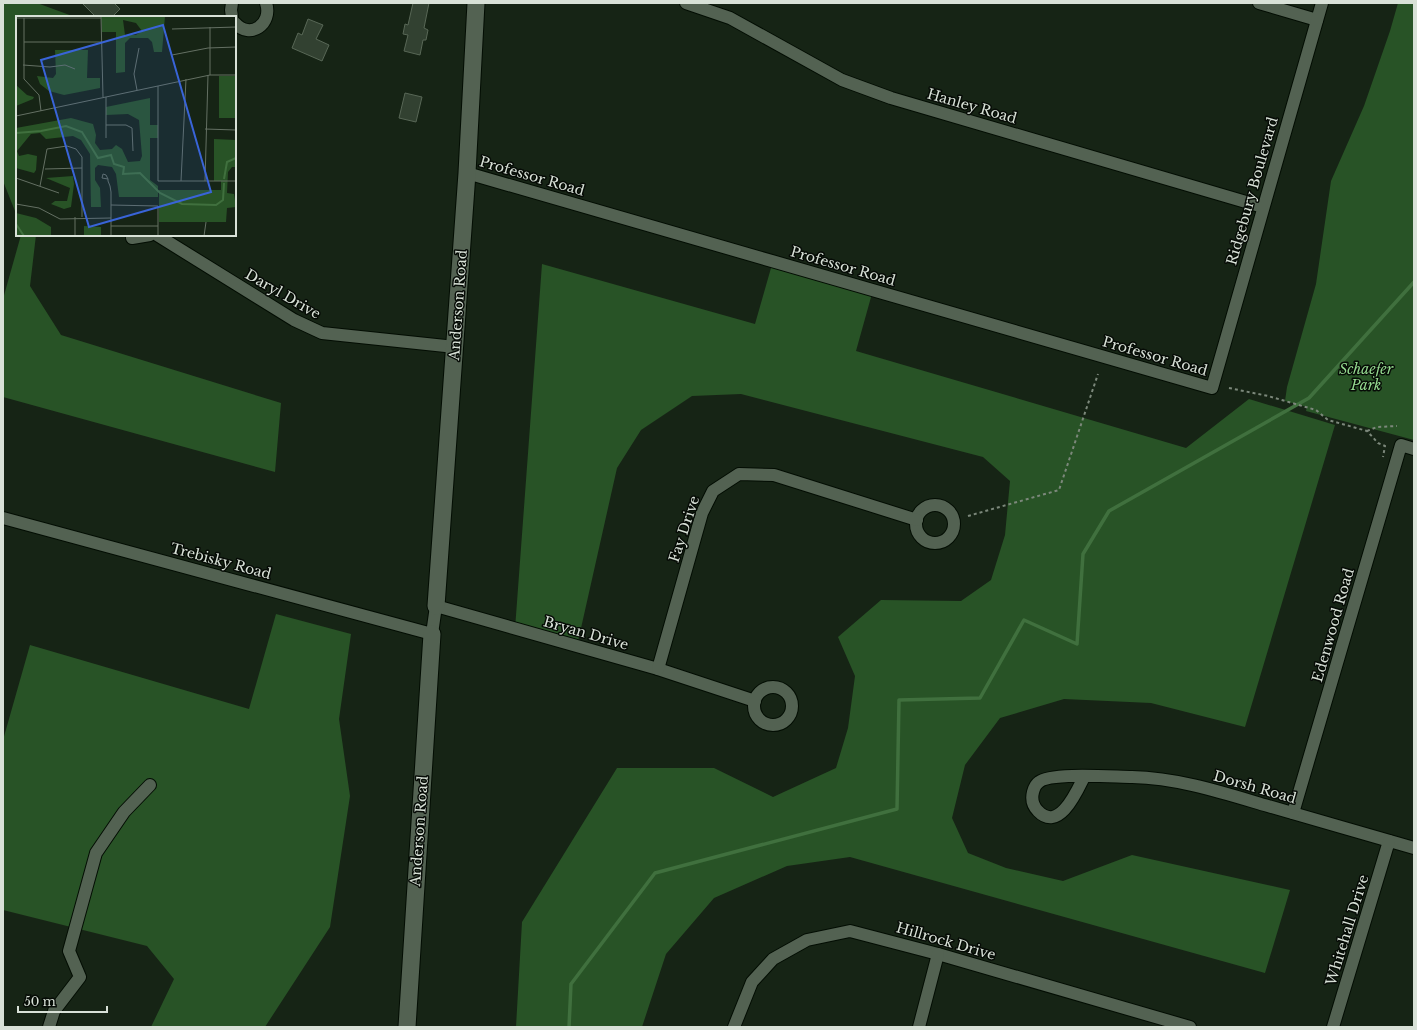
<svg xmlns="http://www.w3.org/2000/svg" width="1417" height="1030" font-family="'Libre Baskerville',serif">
<rect width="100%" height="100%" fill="#162415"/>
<!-- green -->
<g fill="#285326">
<path d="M3,3H37L75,17H17V216L3,181Z"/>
<path d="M1398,3H1414V440L1306,411L1307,407L1285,401L1287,387L1316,284L1331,181L1364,106L1390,31Z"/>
<path d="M21,235H36L30,286L61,335L281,403L275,472L3,397V299Z"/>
<path d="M773,261L873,290L856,351L1186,448L1249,399L1335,425L1245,727L1151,703L1064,699L1000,718L965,765L952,818L968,853L1006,868L1063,881L1132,855L1290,890L1265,973L850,857L787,866L714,898L666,954L642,1027H516L522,922L617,768H714L773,797L836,768L848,728L855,676L838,637L881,600L961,601L991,580L1005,535L1010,481L983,457L741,394L692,396L641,430L617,468L577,646L515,629L542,264L755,324Z"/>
<path d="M276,614L351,634L339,719L350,796L330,927L265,1027H151L174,979L147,946L3,910V740L30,645L249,709Z"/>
</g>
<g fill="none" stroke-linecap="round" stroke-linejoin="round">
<!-- stream -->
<path stroke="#40703e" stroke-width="3.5" d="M569,1027L571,984L655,873L897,809L899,700L980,698L1024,620L1077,644L1083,554L1109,511L1309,398L1414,282"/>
</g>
<!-- building -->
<g fill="#324131" stroke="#586756">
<path d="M82,3H114L120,9L112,17H96Z"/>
<path d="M413,3H429L424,28L428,30L426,40H423L420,55L404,51L408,35L403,34L405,24L408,25Z"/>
<path d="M308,19L323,25L316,39L329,45L322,61L292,48L298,33L302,35Z"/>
<path d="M405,93L422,97L416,122L399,118Z"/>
</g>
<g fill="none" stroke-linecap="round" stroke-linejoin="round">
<defs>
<g id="street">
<path d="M686,3L730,18L842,80L891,98L1263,207"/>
<path d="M1259,3L1317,20"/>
<path d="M232,17L231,10L232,3"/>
<path d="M235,23C250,40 273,24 266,3"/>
<path d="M467,173L1212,388L1322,3"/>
<path d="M157,235L294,320L322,333L455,347"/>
<path d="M132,238L150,235"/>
<circle cx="935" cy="524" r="19"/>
<path d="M3,518L432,634L436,606L658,669L755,701"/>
<path d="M658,669L702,513L713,491L739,474L774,475L917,520"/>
<circle cx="773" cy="706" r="19"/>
<path d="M1084,777C1077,791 1059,833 1038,811C1033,806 1031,800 1033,792C1034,788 1036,784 1039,782C1051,772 1115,777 1132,777C1179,778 1224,793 1268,806C1317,820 1365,834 1414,848"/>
<path d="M1293,813L1401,445L1414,449"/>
<path d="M49,1027L54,1011L80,977L69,951L96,853L124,812L150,785"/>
<path d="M734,1027L752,982L773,959L807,940L850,931L938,954L1190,1027"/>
<path d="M919,1027L938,954"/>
<path d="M1333,1027L1389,841"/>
</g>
<g id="secondary">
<path d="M436,606L467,173L476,3"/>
<path d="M407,1027L432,634"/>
</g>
</defs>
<!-- street casing -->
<use href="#street" stroke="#030d03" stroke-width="14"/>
<!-- secondary casing -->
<use href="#secondary" stroke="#030d03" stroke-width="19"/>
<!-- path -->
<g stroke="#7c887b" stroke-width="2" stroke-dasharray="3 3" stroke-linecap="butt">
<path d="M1229,388L1268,396L1316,410L1328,420L1367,431L1378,443L1385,446L1383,457"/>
<path d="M1367,431L1377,427L1397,426"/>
<path d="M968,516L1059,490L1098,374"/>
</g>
<!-- street -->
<use href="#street" stroke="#536252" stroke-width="12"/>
<!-- secondary -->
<use href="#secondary" stroke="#536252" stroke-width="17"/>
</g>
<g text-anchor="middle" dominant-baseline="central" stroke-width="3" stroke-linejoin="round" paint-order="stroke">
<!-- street labels -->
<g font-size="14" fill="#d8e1d7" stroke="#060b06">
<text transform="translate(972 106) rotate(16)">Hanley Road</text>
<text transform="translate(532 176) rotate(16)">Professor Road</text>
<text transform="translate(1252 191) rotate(-74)">Ridgebury Boulevard</text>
<text transform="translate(843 266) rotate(16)">Professor Road</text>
<text transform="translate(283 294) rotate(30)">Daryl Drive</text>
<text transform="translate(458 305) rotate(-86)">Anderson Road</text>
<text transform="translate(1155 356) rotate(16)">Professor Road</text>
<text transform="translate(684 529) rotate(-72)">Fay Drive</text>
<text transform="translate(221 561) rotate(15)">Trebisky Road</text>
<text transform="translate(1333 625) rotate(-74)">Edenwood Road</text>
<text transform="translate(586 633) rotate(16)">Bryan Drive</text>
<text transform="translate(1255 787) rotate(16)">Dorsh Road</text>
<text transform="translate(419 831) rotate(-86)">Anderson Road</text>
<text transform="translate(1347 930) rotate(-73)">Whitehall Drive</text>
<text transform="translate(946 941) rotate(16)">Hillrock Drive</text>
</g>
<!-- park labels -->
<g font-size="14" font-style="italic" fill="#94d98f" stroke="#060b06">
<text x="1366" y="369">Schaefer<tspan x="1366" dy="16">Park</tspan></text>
</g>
</g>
<!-- overview -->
<g transform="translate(16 16)">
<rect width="220" height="220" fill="#162415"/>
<path d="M149,0L146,36H138L136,26L132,22H114L109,27V56L100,57V16H86L85,1ZM107,4L120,7L126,15L120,19H109ZM39,34H72L71,62H84V72L48,79L33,75L24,68L21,60L37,62L40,58ZM203,60H220V102H203ZM0,69L11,79L18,81L17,83L0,90ZM134,82V109H142V122H134V164L142,170V181H103L100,158L96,151L82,149L79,152V164L84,172L85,191H75L74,138L65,124L57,120L30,123L24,117L15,118L1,135L3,140L12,138L21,140L20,154L18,157L0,152V112L55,102L77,108L80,119L79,127L84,134L96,133L100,129L106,133L112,146L124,145L126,140L123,104L112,98L90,99V91ZM198,123L220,124V151H216L212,156L211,177L218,178L220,191L211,192L210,206H143V174H205V165H198ZM57,160L58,168L55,191L48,193L35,188L39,185H51L54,172L30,162ZM0,197L20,202L35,211V220H0ZM68,210L85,211V220H68Z" fill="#285326" fill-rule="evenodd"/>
<path fill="none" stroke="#40703e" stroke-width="2" d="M0,117L25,115L50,110L66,116L82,142L95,139L98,148L108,151L107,158L124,157L144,177L166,188L200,189L207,184L208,167M208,163L211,146L220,142M0,208L8,220"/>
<path fill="none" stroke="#647063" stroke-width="1" d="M85,0L87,81M0,2H85M8,2V63L23,79L25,95M194,11V59M156,13L220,11M8,26H86M156,39L192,32L220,31M7,49L34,51L49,49L59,53M142,70V165H220M121,74L118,58L123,32M0,100L194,59H220M90,109H110L116,112L117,135M189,113L220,114M90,122V81M29,153L66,152M0,162L43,177M92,163L86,162L87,158L90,159L92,163V165L94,170L95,176V220M165,165L170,63M189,165L192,59M24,170L31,133L51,130L60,133L66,141V201M0,188L23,192L44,203L95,202M95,189L142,190V220M59,201V220M95,210H142M188,220L190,206"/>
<path fill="#3964d8" fill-opacity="0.15" stroke="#3964d8" stroke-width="2" d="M147,9L195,176L73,211L25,44Z"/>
<rect width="220" height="220" fill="none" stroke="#d8e1d7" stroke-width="2"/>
</g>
<!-- border -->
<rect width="1417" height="1030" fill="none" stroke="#d8e1d7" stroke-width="8"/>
<!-- scale -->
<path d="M18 1006v6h89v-6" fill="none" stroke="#d8e1d7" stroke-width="2"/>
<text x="24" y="1006" font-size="12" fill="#d8e1d7" stroke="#060b06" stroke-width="3" paint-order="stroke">50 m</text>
</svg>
